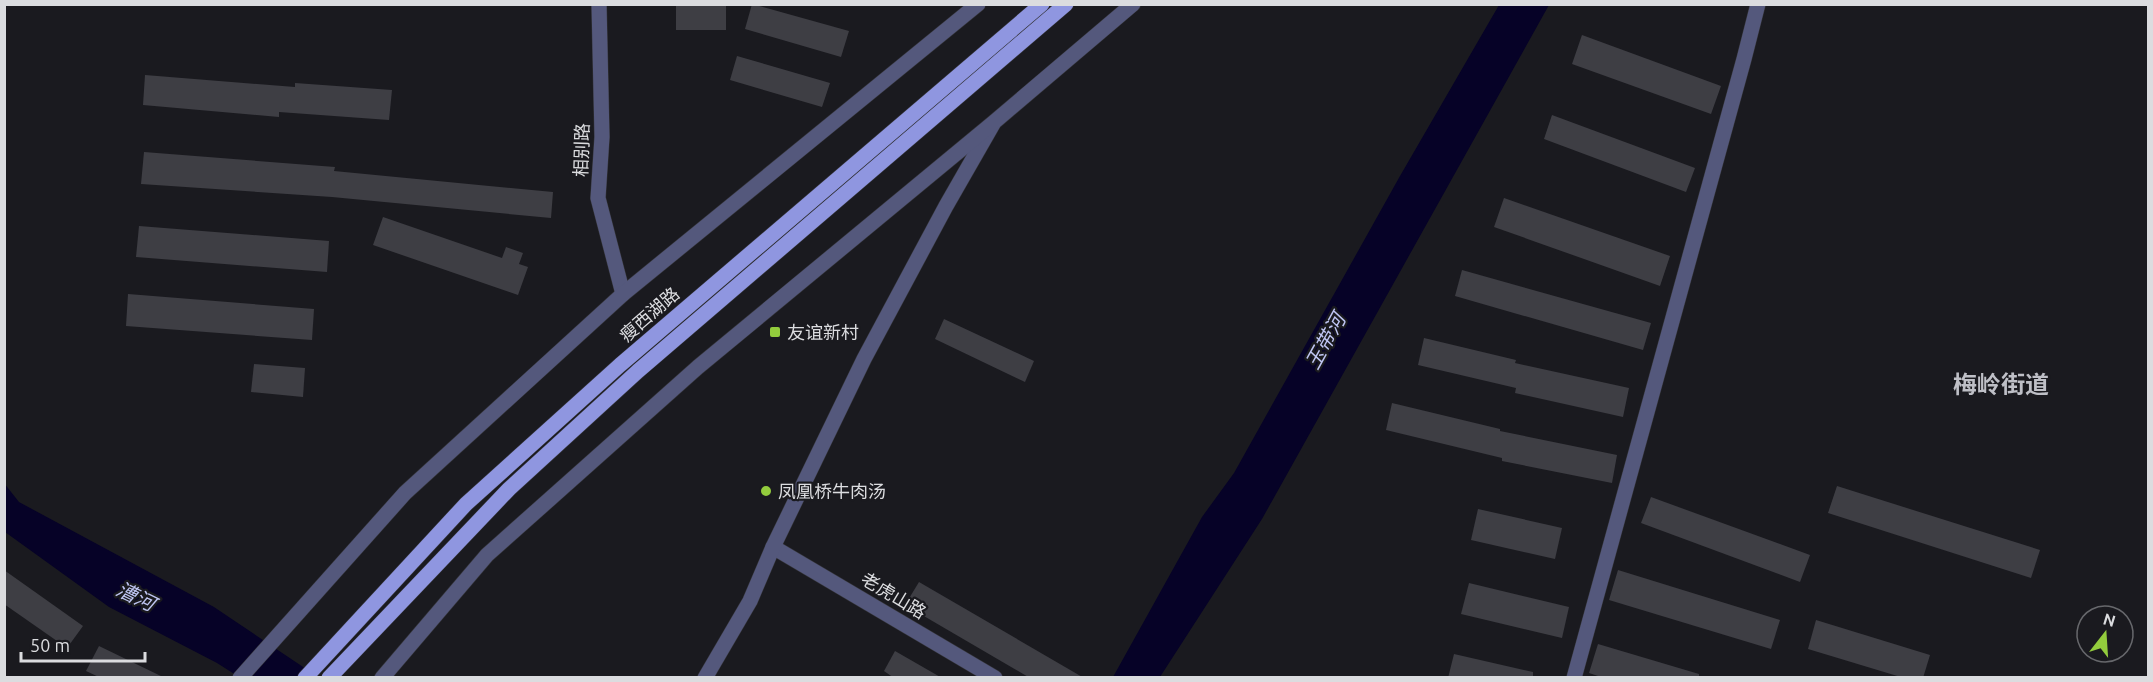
<svg xmlns="http://www.w3.org/2000/svg" width="2153" height="682" font-family="Ubuntu,'Noto Sans SC',sans-serif">
<rect width="100%" height="100%" fill="#1a1a1f"/>
<!-- water -->
<g fill="#060227">
<path d="M1499,5H1549L1262,519L1160,677H1113L1202,517L1234,473L1400,176Z"/>
<path d="M4,483L19,502L214,607L318,677H239L217,663L109,607L5,532Z"/>
</g>
<!-- building -->
<g fill="#3e3e44">
<rect x="676" y="4" width="50" height="26"/>
<path d="M752,4L849,31L841,57L745,29Z"/>
<path d="M1582,35L1721,86L1711,114L1572,64Z"/>
<path d="M737,56L830,83L822,107L730,80Z"/>
<path d="M145,75L295,87V83L392,90L389,120L279,112V117L143,105Z"/>
<path d="M1552,115L1695,168L1686,192L1544,139Z"/>
<path d="M144,152L335,167L334,171L553,192L551,218L332,197L141,184Z"/>
<path d="M1504,198L1670,256L1660,286L1494,227Z"/>
<path d="M383,217L502,258L506,247L523,253L519,264L528,267L518,295L373,245Z"/>
<path d="M139,226L329,241L327,272L136,257Z"/>
<path d="M1462,270L1651,323L1643,350L1455,296Z"/>
<path d="M128,294L314,309L312,340L126,326Z"/>
<path d="M944,319L1034,361L1025,382L935,339Z"/>
<path d="M1424,338L1516,360L1515,363L1629,388L1623,417L1515,393L1516,388L1418,365Z"/>
<path d="M254,364L305,368L303,397L251,392Z"/>
<path d="M1392,403L1500,429V431L1617,455L1612,483L1502,461V458L1386,430Z"/>
<path d="M1837,486L2040,550L2031,578L1828,513Z"/>
<path d="M1651,497L1810,555L1800,582L1641,523Z"/>
<path d="M1478,509L1562,528L1555,559L1471,540Z"/>
<path d="M4,570L83,626L67,648L4,604Z"/>
<path d="M1618,570L1780,620L1771,649L1609,600Z"/>
<path d="M919,582L1084,678H1030L905,605Z"/>
<path d="M1469,583L1569,607L1562,638L1461,614Z"/>
<path d="M1816,620L1930,655L1923,678H1904L1808,649Z"/>
<path d="M1598,644L1699,674V678H1604L1589,673Z"/>
<path d="M99,646L165,678H101L86,671Z"/>
<path d="M895,651L942,678H894L884,671Z"/>
<path d="M1454,654L1533,672V678H1448Z"/>
</g>
<g fill="none" stroke-linecap="round" stroke-linejoin="round">
<defs>
<g id="minor">
<path d="M599,4L602,137L598,198L623,294"/>
<path d="M773,547L995,678"/>
<path d="M705,678L750,601L773,547L864,359L946,206L993,124"/>
<path d="M1574,678L1744,59L1758,4"/>
</g>
<g id="tertiary">
<path d="M240,678L405,493L623,294L978,4"/>
<path d="M382,678L487,555L698,367L993,123L1133,4"/>
</g>
<g id="primary">
<path d="M305,678L466,504L620,365L1042,4"/>
<path d="M329,678L509,489L638,371L1066,4"/>
</g>
</defs>
<!-- minor casing -->
<use href="#minor" stroke="#35353a" stroke-width="16"/>
<!-- tertiary casing -->
<use href="#tertiary" stroke="#35353a" stroke-width="16"/>
<!-- primary casing -->
<use href="#primary" stroke="#35353a" stroke-width="16"/>
<!-- minor -->
<use href="#minor" stroke="#54587c" stroke-width="15"/>
<!-- tertiary -->
<use href="#tertiary" stroke="#54587c" stroke-width="15"/>
<!-- primary -->
<use href="#primary" stroke="#8f96e0" stroke-width="15"/>
</g>
<!-- markers -->
<g fill="#93cc3d" stroke="#1a1a1f" stroke-width="2">
<rect x="769" y="326" width="12" height="12" rx="3"/>
<circle cx="766" cy="491" r="6"/>
</g>
<g text-anchor="middle" dominant-baseline="central" stroke-width="4.5" stroke-linejoin="round" paint-order="stroke">
<!-- street labels -->
<g font-size="18" fill="#dbdcdf" stroke="#1a1a1f">
<text transform="translate(581 150) rotate(-88)">相别路</text>
<text transform="translate(649 314) rotate(-41)">瘦西湖路</text>
<text transform="translate(894 595) rotate(31)">老虎山路</text>
</g>
<!-- poi labels -->
<g font-size="18" fill="#dbdcdf" stroke="#1a1a1f" text-anchor="start">
<text x="787" y="332">友谊新村</text>
<text x="778" y="491">凤凰桥牛肉汤</text>
</g>
<!-- water labels -->
<g font-size="20" font-style="italic" fill="#bfc5f2" stroke="#1a1a1f">
<text transform="translate(1325 341) rotate(-61)">玉带河</text>
<text transform="translate(136 596) rotate(26)">漕河</text>
</g>
<!-- district labels -->
<g font-size="24" font-weight="bold" fill="#bebfc6" stroke="#1a1a1f">
<text x="2001" y="384">梅岭街道</text>
</g>
</g>
<!-- border -->
<rect width="2153" height="682" fill="none" stroke="#dbdcdf" stroke-width="12"/>
<!-- north arrow -->
<g transform="translate(2105 634) rotate(17)"><circle r="28" fill="#1a1a1f" stroke="#67686c" stroke-width="1.5"/>
<path d="M0-4.5L10 22L0 15L-10 22Z" fill="#93cc3d"/>
<text y="-9" font-size="16" font-weight="bold" text-anchor="middle" fill="#dbdcdf">N</text>
</g>
<!-- scale -->
<path d="M21 652v9h124v-9" fill="none" stroke="#dbdcdf" stroke-width="3"/>
<text x="30" y="652" font-size="18" fill="#dbdcdf" stroke="#1a1a1f" stroke-width="4.5" paint-order="stroke">50 m</text>
</svg>
